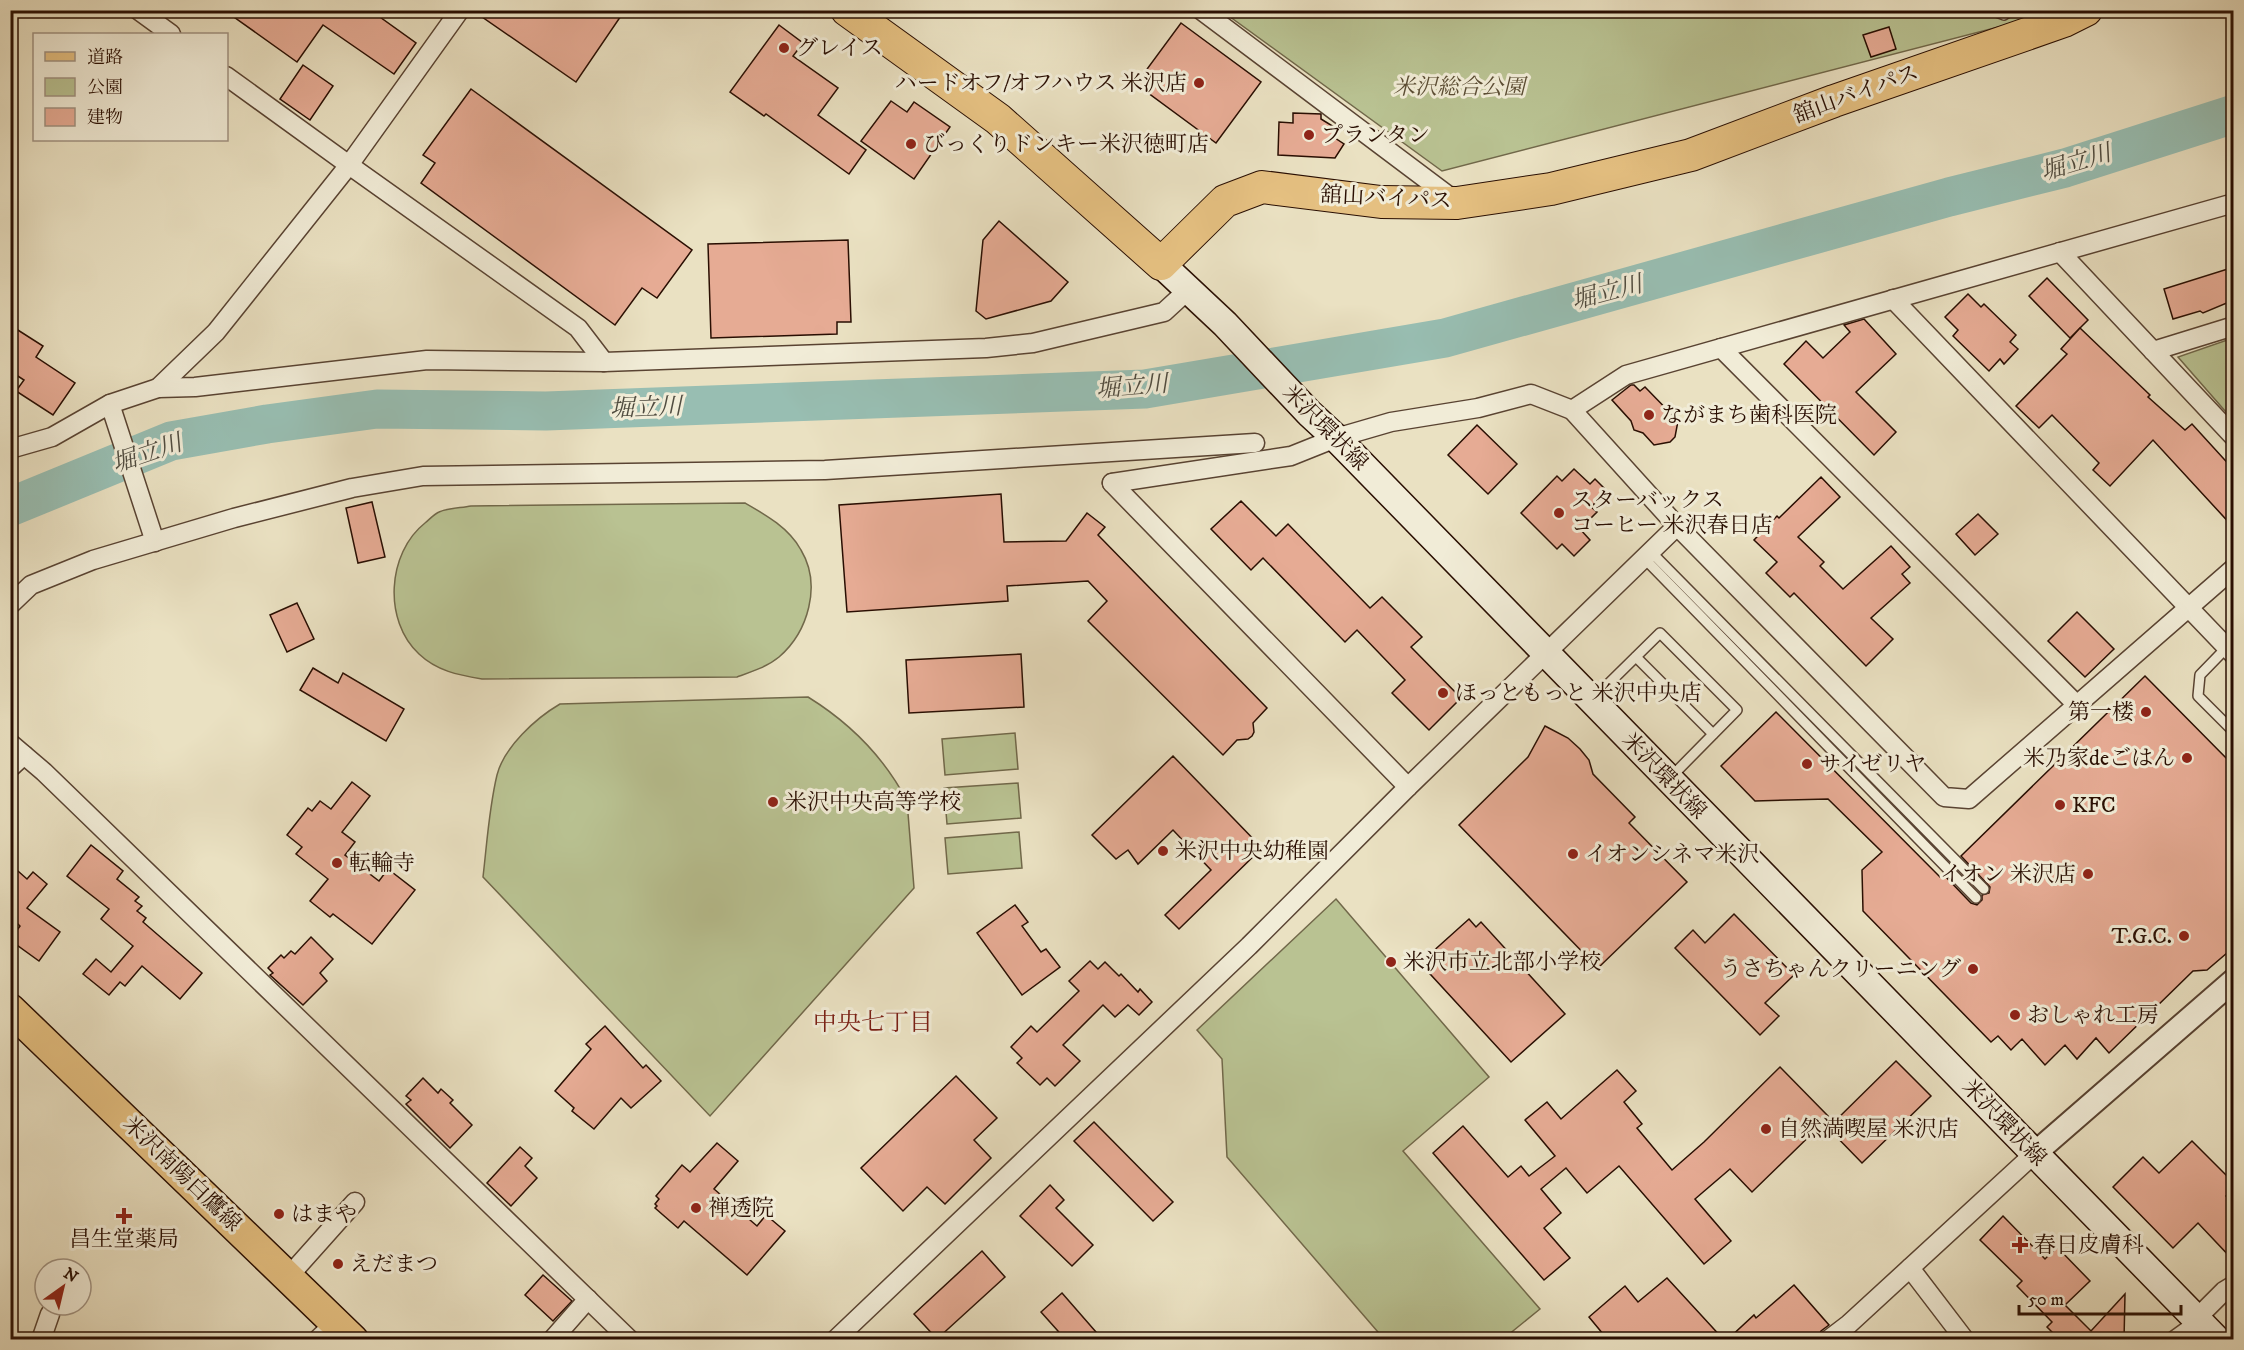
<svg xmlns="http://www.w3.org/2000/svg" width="2244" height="1350" font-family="'IM FELL DW Pica','Noto Serif JP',serif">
<rect width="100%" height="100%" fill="#eae1c2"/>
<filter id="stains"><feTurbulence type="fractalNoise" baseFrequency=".00333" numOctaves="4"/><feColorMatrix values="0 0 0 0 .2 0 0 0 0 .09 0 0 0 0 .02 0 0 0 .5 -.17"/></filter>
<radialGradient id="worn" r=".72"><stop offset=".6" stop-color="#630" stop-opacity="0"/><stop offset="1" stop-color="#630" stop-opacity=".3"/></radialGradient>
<!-- green -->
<g fill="#b9c292" stroke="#71684a" stroke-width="1.5">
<path d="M1222,11H2060L1442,171Z"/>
<path d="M2233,338H2234L2233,420L2178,357Z"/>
<path d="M745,503C766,515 789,528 801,550C822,585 808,632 779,657C767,667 751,672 737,677L482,679C458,675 437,671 419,654C383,621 387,553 425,523C429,520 434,514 439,512C448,508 461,508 471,506Z"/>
<path d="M808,697C850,723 884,757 907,801L914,888L710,1116L483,877C487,843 489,808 497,775C504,747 536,718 560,704Z"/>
<path d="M1015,733L1018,769L945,775L942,739Z"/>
<path d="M1018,783L1021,818L947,824L944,788Z"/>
<path d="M1019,832L1022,868L948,874L945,838Z"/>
<path d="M1336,899L1489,1077L1403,1151L1540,1309L1503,1339H1384L1227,1157L1222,1059L1197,1030Z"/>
</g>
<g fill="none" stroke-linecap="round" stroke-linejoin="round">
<!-- river -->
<path stroke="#98beb2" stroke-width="39" d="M10,507L171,441L267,424L377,409L546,411L1145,389L1445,338L1949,197L2065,168L2234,114"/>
</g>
<!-- building -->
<g fill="#e6ab94" stroke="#290e02" stroke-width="1.5">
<path d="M224,10H370L416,43L394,74L323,25L297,62Z"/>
<path d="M472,10H625L576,82Z"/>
<path d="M1181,23L1261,82L1216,143L1136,84Z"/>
<path d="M779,25L803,43L793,56L838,88L818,115L866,150L849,174L766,114L764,116L730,92Z"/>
<path d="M1889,27L1896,49L1871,57L1863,35Z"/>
<path d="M303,65L333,86L310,120L280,99Z"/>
<path d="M471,89L692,250L657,298L642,288L615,325L421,183L435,163L423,155Z"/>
<path d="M891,101L907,112L914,102L950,127L914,179L861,141Z"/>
<path d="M1293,113L1321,114V119L1339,130L1335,138L1344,144L1335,158L1278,155L1279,122L1293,123Z"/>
<path d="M999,221L1068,282L1051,301L986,319L976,311L983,240Z"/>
<path d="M848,240L851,322H837V334L711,338L708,244Z"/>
<path d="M2234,267V300L2203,313L2200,311L2173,319L2164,289Z"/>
<path d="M2047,278L2088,320L2070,338L2029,296Z"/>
<path d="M1968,294L1981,307L1984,304L2016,335L2010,342L2018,349L2004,364L2000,359L1989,371L1953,336L1958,330L1945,317Z"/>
<path d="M1864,319L1896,354L1856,392L1896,432L1874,455L1784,364L1806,341L1823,358L1850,332L1844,325Z"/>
<path d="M10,325L43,346L36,357L75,383L53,415L16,391L24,380L10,371Z"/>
<path d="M2080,328L2150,395L2148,397L2185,430L2192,424L2234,470V528L2153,440L2110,486L2093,470L2099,463L2052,415L2039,428L2016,406L2067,354L2061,349Z"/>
<path d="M1631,385H1634L1640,391L1645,387L1678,421L1675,437L1670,442L1654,445L1643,433L1634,430L1631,421L1612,400Z"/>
<path d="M1477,425L1517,464L1488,494L1448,455Z"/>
<path d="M1574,469L1590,484L1595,479L1607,491L1591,507L1597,512L1580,529L1590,540L1574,556L1562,544L1557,549L1521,513L1557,476L1562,481Z"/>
<path d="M1821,477L1840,497L1798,537L1824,562L1820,566L1843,589L1891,546L1910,567L1902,574L1910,583L1871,618L1893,639L1866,666L1794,593L1790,597L1766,573L1777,562L1754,540L1777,516L1779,518Z"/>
<path d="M1001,494L1004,542L1066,541L1087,513L1105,527L1098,535L1267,708L1253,723L1254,732L1252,736L1248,739L1237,740L1223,755L1088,621L1107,601L1088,581L1007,586L1008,601L847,612L839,505Z"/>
<path d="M1241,501L1276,536L1288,524L1370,608L1382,597L1422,637L1411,647L1461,698L1429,730L1392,693L1405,680L1357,630L1345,642L1263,558L1251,570L1211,529Z"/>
<path d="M372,502L385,557L358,563L346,508Z"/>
<path d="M1978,514L1998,534L1975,555L1956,534Z"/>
<path d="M297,603L314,639L287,652L270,615Z"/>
<path d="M2077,612L2114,649L2085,677L2048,641Z"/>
<path d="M1021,654L1024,707L909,713L906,660Z"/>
<path d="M313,668L338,683L343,673L404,709L386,741L300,690Z"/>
<path d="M2145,676L2234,766V947L2207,970L2193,971L2109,1053L2096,1038L2077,1059L2065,1045L2045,1065L2022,1039L2011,1050L1998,1036L1991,1042L1863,911L1862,870L1882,852L1828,799L1755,801L1721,766L1776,712L1940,877L1943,874L1971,903L1977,905L1982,900V895L1989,893L1990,887L1961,856Z"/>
<path d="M1545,726L1568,738L1580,749L1589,760L1593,774L1635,817L1629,823L1687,882L1598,968L1459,825L1528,757Z"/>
<path d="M1173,756L1262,848L1179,929L1165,915L1211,870L1173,830L1138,864L1128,850L1116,859L1092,835Z"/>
<path d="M352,782L370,796L342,832L355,842L345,855L379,881L388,869L415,890L372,944L333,914L330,917L310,901L328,879L296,854L302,847L287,835L308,808L312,811L320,801L331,809Z"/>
<path d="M91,845L123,871L117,879L139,897L135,901L142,906L137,911L146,918L143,922L202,973L180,999L142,966L125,986L120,982L109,995L83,974L96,959L111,972L133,946L101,919L109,909L67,876Z"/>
<path d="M10,864L27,879L33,872L47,884L27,908L60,932L39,961L10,940L20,926L15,921L10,927Z"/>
<path d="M1015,905L1028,922L1022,926L1041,952L1046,949L1060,967L1022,995L977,933Z"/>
<path d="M1734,914L1794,975L1765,1003L1779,1016L1760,1035L1675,948L1693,930L1705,943Z"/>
<path d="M1469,919L1476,927L1481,922L1565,1014L1511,1062L1420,963Z"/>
<path d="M311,937L333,959L320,973L327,981L303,1005L270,975L273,973L268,968L281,955L284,958L291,951L295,954Z"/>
<path d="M1090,961L1098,969L1105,962L1119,976L1121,974L1138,992L1140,989L1152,1002L1139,1015L1128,1005L1115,1017L1103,1005L1063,1045L1080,1061L1055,1086L1047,1078L1040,1085L1017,1063L1022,1058L1011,1047L1031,1026L1037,1032L1079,991L1069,981Z"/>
<path d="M605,1026L643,1068L646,1065L661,1081L631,1108L621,1098L594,1129L572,1111L574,1108L555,1091L591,1049L586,1044Z"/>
<path d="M1896,1061L1931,1096L1862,1163L1828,1128Z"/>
<path d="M1780,1067L1829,1117L1752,1192L1730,1169L1695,1199L1731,1241L1704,1264L1619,1166L1587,1193L1566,1168L1541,1189L1561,1213L1544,1228L1570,1258L1544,1280L1433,1153L1463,1126L1508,1177L1521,1166L1529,1176L1555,1156L1525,1120L1547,1102L1561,1119L1617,1070L1636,1091L1624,1102L1642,1124L1637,1128L1672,1170L1704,1142Z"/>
<path d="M956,1076L997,1118L974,1140L991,1158L945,1204L927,1187L903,1211L861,1168Z"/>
<path d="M423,1078L438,1093L441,1089L453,1100L450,1103L472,1125L450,1148L406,1104L411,1100L406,1096Z"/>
<path d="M1094,1122L1173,1202L1153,1221L1074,1141Z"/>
<path d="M2192,1141L2234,1183V1188L2226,1196L2234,1204V1261L2198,1223L2173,1248L2113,1187L2143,1157L2159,1173Z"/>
<path d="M717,1143L738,1161L714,1189L757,1226L766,1215L785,1231L747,1275L684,1221L678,1228L655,1208L657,1206L655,1204L659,1199L656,1196L682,1165L690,1172Z"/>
<path d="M520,1147L532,1158L525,1166L537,1178L511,1206L487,1183Z"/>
<path d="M1050,1185L1064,1200L1056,1208L1093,1245L1072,1266L1020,1216Z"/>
<path d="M2003,1216L2045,1259L2057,1247L2090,1281L2065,1305L2091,1331L2125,1294L2124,1340H2060L2047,1327L2052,1322L2017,1286L2022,1281L1980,1240Z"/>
<path d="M982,1251L1005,1277L937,1339L914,1314Z"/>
<path d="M543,1275L572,1301L553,1321L525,1295Z"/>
<path d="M1667,1278L1724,1340H1608L1589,1317L1625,1286L1638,1302Z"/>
<path d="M1794,1285L1829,1325L1821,1331L1817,1340H1727L1754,1315L1756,1318Z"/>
<path d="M1062,1293L1103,1340H1066L1041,1312Z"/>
</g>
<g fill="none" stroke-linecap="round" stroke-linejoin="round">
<defs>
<g id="service">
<path d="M1991,10L2004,15L2012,10"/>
<path d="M1651,552L1984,889"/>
<path d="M1644,558L1976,898"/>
<path d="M2234,640L2200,675L2198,696L2234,732"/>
<path d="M1636,657L1713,734"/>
<path d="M1594,698L1660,633L1737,710L1670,778"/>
</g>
<g id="minor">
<path d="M138,10L171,34"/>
<path d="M1201,10L1454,200"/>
<path d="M226,76L349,165L578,328L604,362"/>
<path d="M2060,252L2234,437"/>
<path d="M1893,299L2234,655"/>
<path d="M1721,348L2077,705"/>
<path d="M2153,351L2234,326"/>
<path d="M158,388L216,332L349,165L460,10"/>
<path d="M110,404L155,542"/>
<path d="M1572,410L1626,375L2234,203"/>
<path d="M10,449L52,437L110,404L158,388L195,387L427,360L604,362L986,348L1033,343L1164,312L1188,290"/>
<path d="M1112,483L1291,456L1336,438L1391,422L1478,408L1531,394L1572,410L1677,526L1944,797L1969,799L2234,568"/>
<path d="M1112,483L1408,787"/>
<path d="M10,605L31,585L93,560L234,518L352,488L423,476L825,470L1255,443"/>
<path d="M10,743L44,772L630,1340"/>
<path d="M10,768L24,755"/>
<path d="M1910,1268L1965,1340"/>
<path d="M289,1276L355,1202"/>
<path d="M2196,1319L2224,1291L2234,1285"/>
<path d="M41,1340L50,1314"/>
<path d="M317,1340L336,1322"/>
<path d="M552,1340L588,1299"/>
<path d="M835,1340L1249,946L1408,787L1677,526"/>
<path d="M1828,1340L1849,1324L2034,1154"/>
<path d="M2175,1340L2200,1322"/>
</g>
<path id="tertiary" d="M2034,1154L2234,980"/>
<path id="secondary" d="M1161,264L1225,324L1309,413L1336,438L2217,1340"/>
<path id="primary" d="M10,1009L353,1340"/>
<path id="trunk" d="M847,10L998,119L1161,264L1225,201L1262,187L1381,202L1457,203L1551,189L1691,155L1834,101L2064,21L2086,10"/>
</defs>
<!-- service casing -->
<use href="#service" stroke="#594332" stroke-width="12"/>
<!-- minor casing -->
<use href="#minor" stroke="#594332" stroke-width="21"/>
<!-- tertiary casing -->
<use href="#tertiary" stroke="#594332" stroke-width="26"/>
<!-- secondary casing -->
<use href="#secondary" stroke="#290e02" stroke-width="30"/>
<!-- primary casing -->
<use href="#primary" stroke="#290e02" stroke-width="33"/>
<!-- trunk casing -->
<use href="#trunk" stroke="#290e02" stroke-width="34"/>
<!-- service -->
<use href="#service" stroke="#f1ecd7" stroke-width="9"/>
<!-- minor -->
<use href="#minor" stroke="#f1ecd7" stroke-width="18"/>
<!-- tertiary -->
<use href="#tertiary" stroke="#f1ecd7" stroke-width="22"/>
<!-- secondary -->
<use href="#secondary" stroke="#f1ecd7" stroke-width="27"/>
<!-- primary -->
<use href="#primary" stroke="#e5c081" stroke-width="30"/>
<!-- trunk -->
<use href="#trunk" stroke="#e5c081" stroke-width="32"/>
</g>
<!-- markers -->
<g fill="#8f2418" stroke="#f1ecd7" stroke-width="2">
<circle cx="784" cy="48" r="6"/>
<circle cx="1199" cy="83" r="6"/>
<circle cx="1309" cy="135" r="6"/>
<circle cx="911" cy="144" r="6"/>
<circle cx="1649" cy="415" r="6"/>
<circle cx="1559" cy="513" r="6"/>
<circle cx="1443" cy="693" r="6"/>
<circle cx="2146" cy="712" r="6"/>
<circle cx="2187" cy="758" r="6"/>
<circle cx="1807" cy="764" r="6"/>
<circle cx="773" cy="802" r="6"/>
<circle cx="2060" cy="805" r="6"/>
<circle cx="1163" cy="851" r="6"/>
<circle cx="1573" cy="854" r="6"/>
<circle cx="337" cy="863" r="6"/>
<circle cx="2088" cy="874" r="6"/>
<circle cx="2184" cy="936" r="6"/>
<circle cx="1391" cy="962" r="6"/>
<circle cx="1973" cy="969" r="6"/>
<circle cx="2015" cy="1015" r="6"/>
<circle cx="1766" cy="1129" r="6"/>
<circle cx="696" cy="1208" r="6"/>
<circle cx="279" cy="1214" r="6"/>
<path d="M121 1207h6v6h6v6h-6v6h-6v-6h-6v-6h6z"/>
<path d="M2017 1236h6v6h6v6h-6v6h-6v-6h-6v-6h6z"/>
<circle cx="338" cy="1264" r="6"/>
</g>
<g text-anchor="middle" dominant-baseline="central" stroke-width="6" stroke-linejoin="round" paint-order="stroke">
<!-- poi labels -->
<g font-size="22" fill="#290e02" stroke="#f1ecd7" text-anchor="start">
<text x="796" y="48">グレイス</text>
<text x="1187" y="83" text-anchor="end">ハードオフ/オフハウス 米沢店</text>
<text x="1321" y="135">プランタン</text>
<text x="923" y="144">びっくりドンキー米沢徳町店</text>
<text x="1661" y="415">ながまち歯科医院</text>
<text x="1571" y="500">スターバックス<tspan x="1571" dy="25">コーヒー 米沢春日店</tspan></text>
<text x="1455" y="693">ほっともっと 米沢中央店</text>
<text x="2134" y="712" text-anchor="end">第一楼</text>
<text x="2175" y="758" text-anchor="end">米乃家deごはん</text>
<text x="1819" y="764">サイゼリヤ</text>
<text x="785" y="802">米沢中央高等学校</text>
<text x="2072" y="805">KFC</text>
<text x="1175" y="851">米沢中央幼稚園</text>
<text x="1585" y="854">イオンシネマ米沢</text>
<text x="349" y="863">転輪寺</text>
<text x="2076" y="874" text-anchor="end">イオン 米沢店</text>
<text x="2172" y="936" text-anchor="end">T.G.C.</text>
<text x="1403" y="962">米沢市立北部小学校</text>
<text x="1961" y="969" text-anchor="end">うさちゃんクリーニング</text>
<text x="2027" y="1015">おしゃれ工房</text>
<text x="1778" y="1129">自然満喫屋 米沢店</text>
<text x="708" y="1208">禅透院</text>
<text x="291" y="1214">はまや</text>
<text x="124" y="1239" text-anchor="middle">昌生堂薬局</text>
<text x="2034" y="1245">春日皮膚科</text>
<text x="350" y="1264">えだまつ</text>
</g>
<!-- park labels -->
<g font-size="22" font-style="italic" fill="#5b4d34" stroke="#f1ecd7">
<text x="1459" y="87">米沢総合公園</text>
</g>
<!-- street labels -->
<g font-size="22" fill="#290e02" stroke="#f1ecd7">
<text transform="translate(1856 94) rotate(-20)">舘山バイパス</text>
<text transform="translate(1386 198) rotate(3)">舘山バイパス</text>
<text transform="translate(1325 428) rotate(45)">米沢環状線</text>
<text transform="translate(1664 776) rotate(46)">米沢環状線</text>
<text transform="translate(2004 1123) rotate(46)">米沢環状線</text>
<text transform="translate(182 1174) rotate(44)">米沢南陽白鷹線</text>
</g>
<!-- water labels -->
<g font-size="24" font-style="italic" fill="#504c40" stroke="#f1ecd7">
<text transform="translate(2076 163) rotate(-17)">堀立川</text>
<text transform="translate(1607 293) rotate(-15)">堀立川</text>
<text transform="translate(1132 387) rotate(-5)">堀立川</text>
<text transform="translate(646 408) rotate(-2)">堀立川</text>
<text transform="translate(147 454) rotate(-19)">堀立川</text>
</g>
<!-- neighbourhood labels -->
<g font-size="24" fill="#7a1f14" stroke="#f1ecd7">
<text x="873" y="1023">中央七丁目</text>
</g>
</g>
<!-- margin -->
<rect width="2244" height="1350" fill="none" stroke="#eae1c2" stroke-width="36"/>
<rect x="12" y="12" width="2220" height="1326" fill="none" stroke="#290e02" stroke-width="3"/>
<rect x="18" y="18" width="2208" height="1314" fill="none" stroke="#290e02" stroke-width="1.5"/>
<!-- legend -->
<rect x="33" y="33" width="195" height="108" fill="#f1ecd7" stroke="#a19382" stroke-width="1.5"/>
<rect x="45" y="52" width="30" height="9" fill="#e5c081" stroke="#a19382" stroke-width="1.5"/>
<text x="87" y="63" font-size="18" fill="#290e02">道路</text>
<rect x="45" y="78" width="30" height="18" fill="#b9c292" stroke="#a19382" stroke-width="1.5"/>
<text x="87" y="93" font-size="18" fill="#290e02">公園</text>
<rect x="45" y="108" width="30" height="18" fill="#e6ab94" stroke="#a19382" stroke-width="1.5"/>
<text x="87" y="123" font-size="18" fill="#290e02">建物</text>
<!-- north arrow -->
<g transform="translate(63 1287) rotate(34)"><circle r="28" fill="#f1ecd7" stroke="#a19382" stroke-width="1.5"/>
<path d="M0-4.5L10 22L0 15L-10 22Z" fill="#8f2418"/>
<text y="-9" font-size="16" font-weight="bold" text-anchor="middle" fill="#290e02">N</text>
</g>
<!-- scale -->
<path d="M2019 1305v9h162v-9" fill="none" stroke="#290e02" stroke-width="3"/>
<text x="2028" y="1305" font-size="18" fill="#290e02" stroke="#f1ecd7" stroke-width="4.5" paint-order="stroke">50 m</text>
<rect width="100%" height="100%" filter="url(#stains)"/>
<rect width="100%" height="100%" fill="url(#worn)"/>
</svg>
